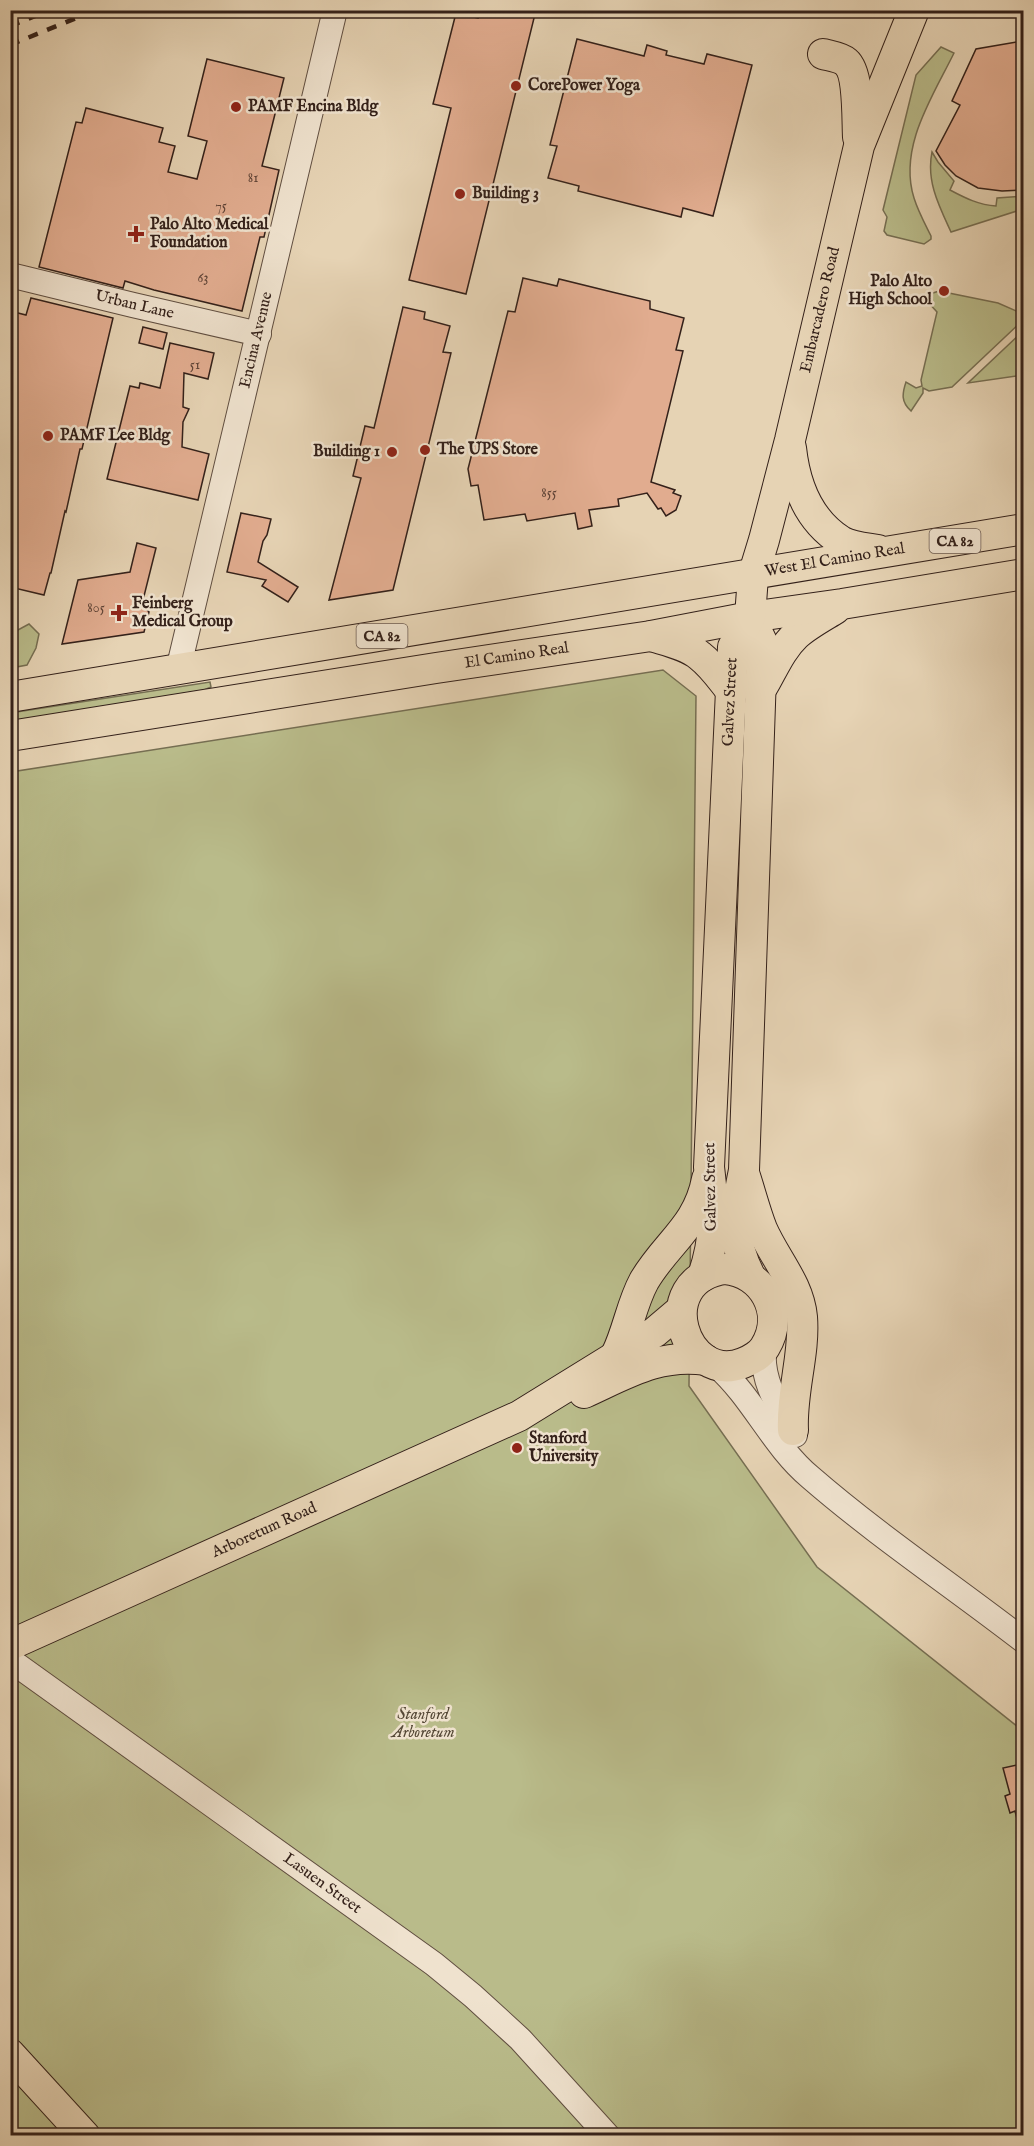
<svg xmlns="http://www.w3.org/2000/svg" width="1034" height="2146" font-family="'IM FELL English',serif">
<rect width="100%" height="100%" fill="#e6d3b4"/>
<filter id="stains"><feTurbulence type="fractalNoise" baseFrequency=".00333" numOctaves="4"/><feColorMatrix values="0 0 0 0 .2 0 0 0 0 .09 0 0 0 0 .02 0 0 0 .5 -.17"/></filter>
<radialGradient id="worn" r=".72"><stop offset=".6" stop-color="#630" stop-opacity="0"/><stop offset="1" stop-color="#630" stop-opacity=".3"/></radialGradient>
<!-- green -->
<g fill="#b9bb8a" stroke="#766e52" stroke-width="1.5">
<path d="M941,47L954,53C933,96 898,147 914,198C918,211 925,224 931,236V239L924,244L887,235L884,231L887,217L883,210L916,75Z"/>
<path d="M932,152L938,162L954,181L950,190C965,198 979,205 996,206L997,198L1023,196V209L951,232C939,206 926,181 932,152Z"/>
<path d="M939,291L998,303L1023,314V320L952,387L929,391L923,388V393L911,411C901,402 902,394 906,382L916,388L922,386L921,380L937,312L926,300L930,294Z"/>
<path d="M1023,331V375L968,383Z"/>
<path d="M11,620L18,630L29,624L39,634L36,648L27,665L11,668Z"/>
<path d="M663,670L696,696L689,1386L817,1567L1023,1731V2135L11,2136V772Z"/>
<path d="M210,682L211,687L204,690L11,723L10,713Z"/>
</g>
<!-- building -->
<g fill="#e1ac8f" stroke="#34211a" stroke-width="1.5">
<path d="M478,10H536L466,294L409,280L451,108L433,104L456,13L478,18Z"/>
<path d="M577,39L644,56L647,45L667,51L666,55L704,64L707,54L752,65L713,216L683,208L681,217L578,191L579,186L548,178L557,146L550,145Z"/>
<path d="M1023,41V190L1002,191L978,188L956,176L945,165L936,151L960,105L952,101L976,49Z"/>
<path d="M207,59L284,78L262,166L279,170L264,237H260L242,311L154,290L125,281L123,288L39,267L76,122L82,123L86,108L163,128L159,142L175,146L168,172L197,179L207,141L188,136Z"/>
<path d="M523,278L557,286L559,279L612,292L650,301V309L684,318L676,350L683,351L651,482L675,490L673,493L681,496L676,510L666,516L661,508L658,509L647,493L618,499L619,506L589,510L592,526L578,529L575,513L527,521L525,514L484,520L478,485L471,486L468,469L508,311L515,312Z"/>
<path d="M31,298L113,318L82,449H80L66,512L65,511L51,573H50L44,595L10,587V311L26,315Z"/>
<path d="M403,307L425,312L424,319L450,326L443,352L451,353L393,590L329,600L361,478L353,476L365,426L374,428Z"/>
<path d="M143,327L167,333L163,349L139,343Z"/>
<path d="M170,343L214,353L208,379L184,373L183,407L189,409L183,422L182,447L209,454L198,500L107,479L130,386L139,388L140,383L160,388Z"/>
<path d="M241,513L271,519L267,535L263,541L258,562L298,587L288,602L262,586L266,580L227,572Z"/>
<path d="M137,543L156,548L142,604L149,612L144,632L62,644L78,580L130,572Z"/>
<path d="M1021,1764L1023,1772V1826L1019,1827L1015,1811L1010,1813L1005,1796L1010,1794L1003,1768Z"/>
</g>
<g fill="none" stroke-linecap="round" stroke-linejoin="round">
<defs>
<g id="minor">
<path id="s1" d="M10,275L133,305L259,334"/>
<path id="s2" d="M178,670L335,10"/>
<path d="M764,1349C761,1382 779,1407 795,1435"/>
<path d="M717,1366C753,1398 773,1446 810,1477C878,1536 953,1586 1024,1641"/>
<path id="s3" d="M10,1660L434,1964L473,1996L520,2039L608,2136"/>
</g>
<g id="major">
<path d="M823,54C830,56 840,57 846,62C859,73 857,120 858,137"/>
<path d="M791,448C795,485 808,520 841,541C851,547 866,548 878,550"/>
<path d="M750,617L762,642V646L744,1170C736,1212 729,1235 750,1276"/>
<path d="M651,636C667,641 687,645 700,656C713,666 722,680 732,692"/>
<path d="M763,686C773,669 781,649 796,635C807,625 822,617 835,609"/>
<path id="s4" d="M10,697L1024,529"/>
<path id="s5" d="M10,736L436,668L651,636L750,617L842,604L1024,574"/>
<path d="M744,1173C750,1191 755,1211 762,1229C775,1259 799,1284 802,1317C805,1354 791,1392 793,1430"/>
<path d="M725,1269C763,1272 786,1313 765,1347C761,1354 751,1360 743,1363C685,1386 649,1280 725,1269Z"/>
<path id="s6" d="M703,1276C717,1235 714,1209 709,1167L733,647L750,617L753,576L764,540L790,440L859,146L914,10"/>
<path d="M616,1355C628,1331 631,1305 644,1281C666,1243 698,1227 707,1179"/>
<path d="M584,1393C626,1374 659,1353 706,1360"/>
<path id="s7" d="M10,1645L519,1416L655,1332L681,1310"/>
<path d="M10,2054L85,2136"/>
</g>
</defs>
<!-- minor casing -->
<use href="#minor" stroke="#604e40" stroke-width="26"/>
<!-- major casing -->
<use href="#major" stroke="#34211a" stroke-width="32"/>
<!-- minor -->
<use href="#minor" stroke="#efe2ce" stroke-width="24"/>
<!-- major -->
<use href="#major" stroke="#e6d3b4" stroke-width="30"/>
<!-- rail -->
<g stroke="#34211a" stroke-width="4.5" stroke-dasharray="10 10" stroke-linecap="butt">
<path d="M10,26L50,10"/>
<path d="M10,45L96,10"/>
</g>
</g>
<!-- markers -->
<g fill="#8f2418" stroke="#efe2ce" stroke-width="2">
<circle cx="516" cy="86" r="6"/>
<circle cx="236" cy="107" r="6"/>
<circle cx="460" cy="194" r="6"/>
<path d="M133 225h6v6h6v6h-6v6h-6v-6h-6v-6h6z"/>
<circle cx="944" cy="291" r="6"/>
<circle cx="48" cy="436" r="6"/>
<circle cx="425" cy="450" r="6"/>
<circle cx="392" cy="452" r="6"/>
<path d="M116 604h6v6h6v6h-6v6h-6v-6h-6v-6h6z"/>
<circle cx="517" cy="1448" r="6"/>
</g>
<g text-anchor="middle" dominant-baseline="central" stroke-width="5" stroke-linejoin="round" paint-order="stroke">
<!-- number labels -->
<g font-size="14" fill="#5f4437">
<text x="253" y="178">81</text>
<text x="221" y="206">75</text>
<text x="203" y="278">63</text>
<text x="195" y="365">51</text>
<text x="549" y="493">855</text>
<text x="96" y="608">805</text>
</g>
<!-- shield labels -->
<g fill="#efe2ce" stroke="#6c5b50" stroke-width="1.5">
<rect x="929.5" y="529" width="51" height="24" rx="4.5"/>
<rect x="356.5" y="624" width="51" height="24" rx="4.5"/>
</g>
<g font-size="15" font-weight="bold" fill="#34211a">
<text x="955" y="541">CA 82</text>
<text x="382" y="636">CA 82</text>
</g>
<!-- poi labels -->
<g font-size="16" font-weight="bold" fill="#34211a" stroke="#efe2ce" text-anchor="start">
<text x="528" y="86">CorePower Yoga</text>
<text x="248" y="107">PAMF Encina Bldg</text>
<text x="472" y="194">Building 3</text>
<text x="150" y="225">Palo Alto Medical<tspan x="150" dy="18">Foundation</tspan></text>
<text x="932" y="282" text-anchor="end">Palo Alto<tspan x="932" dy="18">High School</tspan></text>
<text x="60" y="436">PAMF Lee Bldg</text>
<text x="437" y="450">The UPS Store</text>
<text x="380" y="452" text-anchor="end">Building 1</text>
<text x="132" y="604">Feinberg<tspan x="132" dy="18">Medical Group</tspan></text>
<text x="529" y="1439">Stanford<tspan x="529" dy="18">University</tspan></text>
</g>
<!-- street labels -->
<g font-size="16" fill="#34211a" stroke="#efe2ce">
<text stroke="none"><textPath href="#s1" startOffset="128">Urban Lane</textPath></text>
<text stroke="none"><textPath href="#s6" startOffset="981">Embarcadero Road</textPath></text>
<text stroke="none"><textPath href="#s2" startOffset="339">Encina Avenue</textPath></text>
<text stroke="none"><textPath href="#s4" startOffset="836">West El Camino Real</textPath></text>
<text stroke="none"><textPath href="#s5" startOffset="513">El Camino Real</textPath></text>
<text stroke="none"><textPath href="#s6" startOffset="576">Galvez Street</textPath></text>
<text transform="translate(711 1187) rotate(-91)">Galvez Street</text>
<text stroke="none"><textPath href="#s7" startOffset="279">Arboretum Road</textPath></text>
<text stroke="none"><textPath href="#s3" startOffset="384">Lasuen Street</textPath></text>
</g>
<!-- park labels -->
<g font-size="16" font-style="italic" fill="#554836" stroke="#efe2ce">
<text x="423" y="1715">Stanford<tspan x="423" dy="18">Arboretum</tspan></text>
</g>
</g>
<!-- margin -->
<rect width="1034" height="2146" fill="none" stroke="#e6d3b4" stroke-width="36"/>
<rect x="12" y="12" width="1010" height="2122" fill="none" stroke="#34211a" stroke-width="3"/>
<rect x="18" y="18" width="998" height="2110" fill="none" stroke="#34211a" stroke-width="1.5"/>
<rect width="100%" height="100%" filter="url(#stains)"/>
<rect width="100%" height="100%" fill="url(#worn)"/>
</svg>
